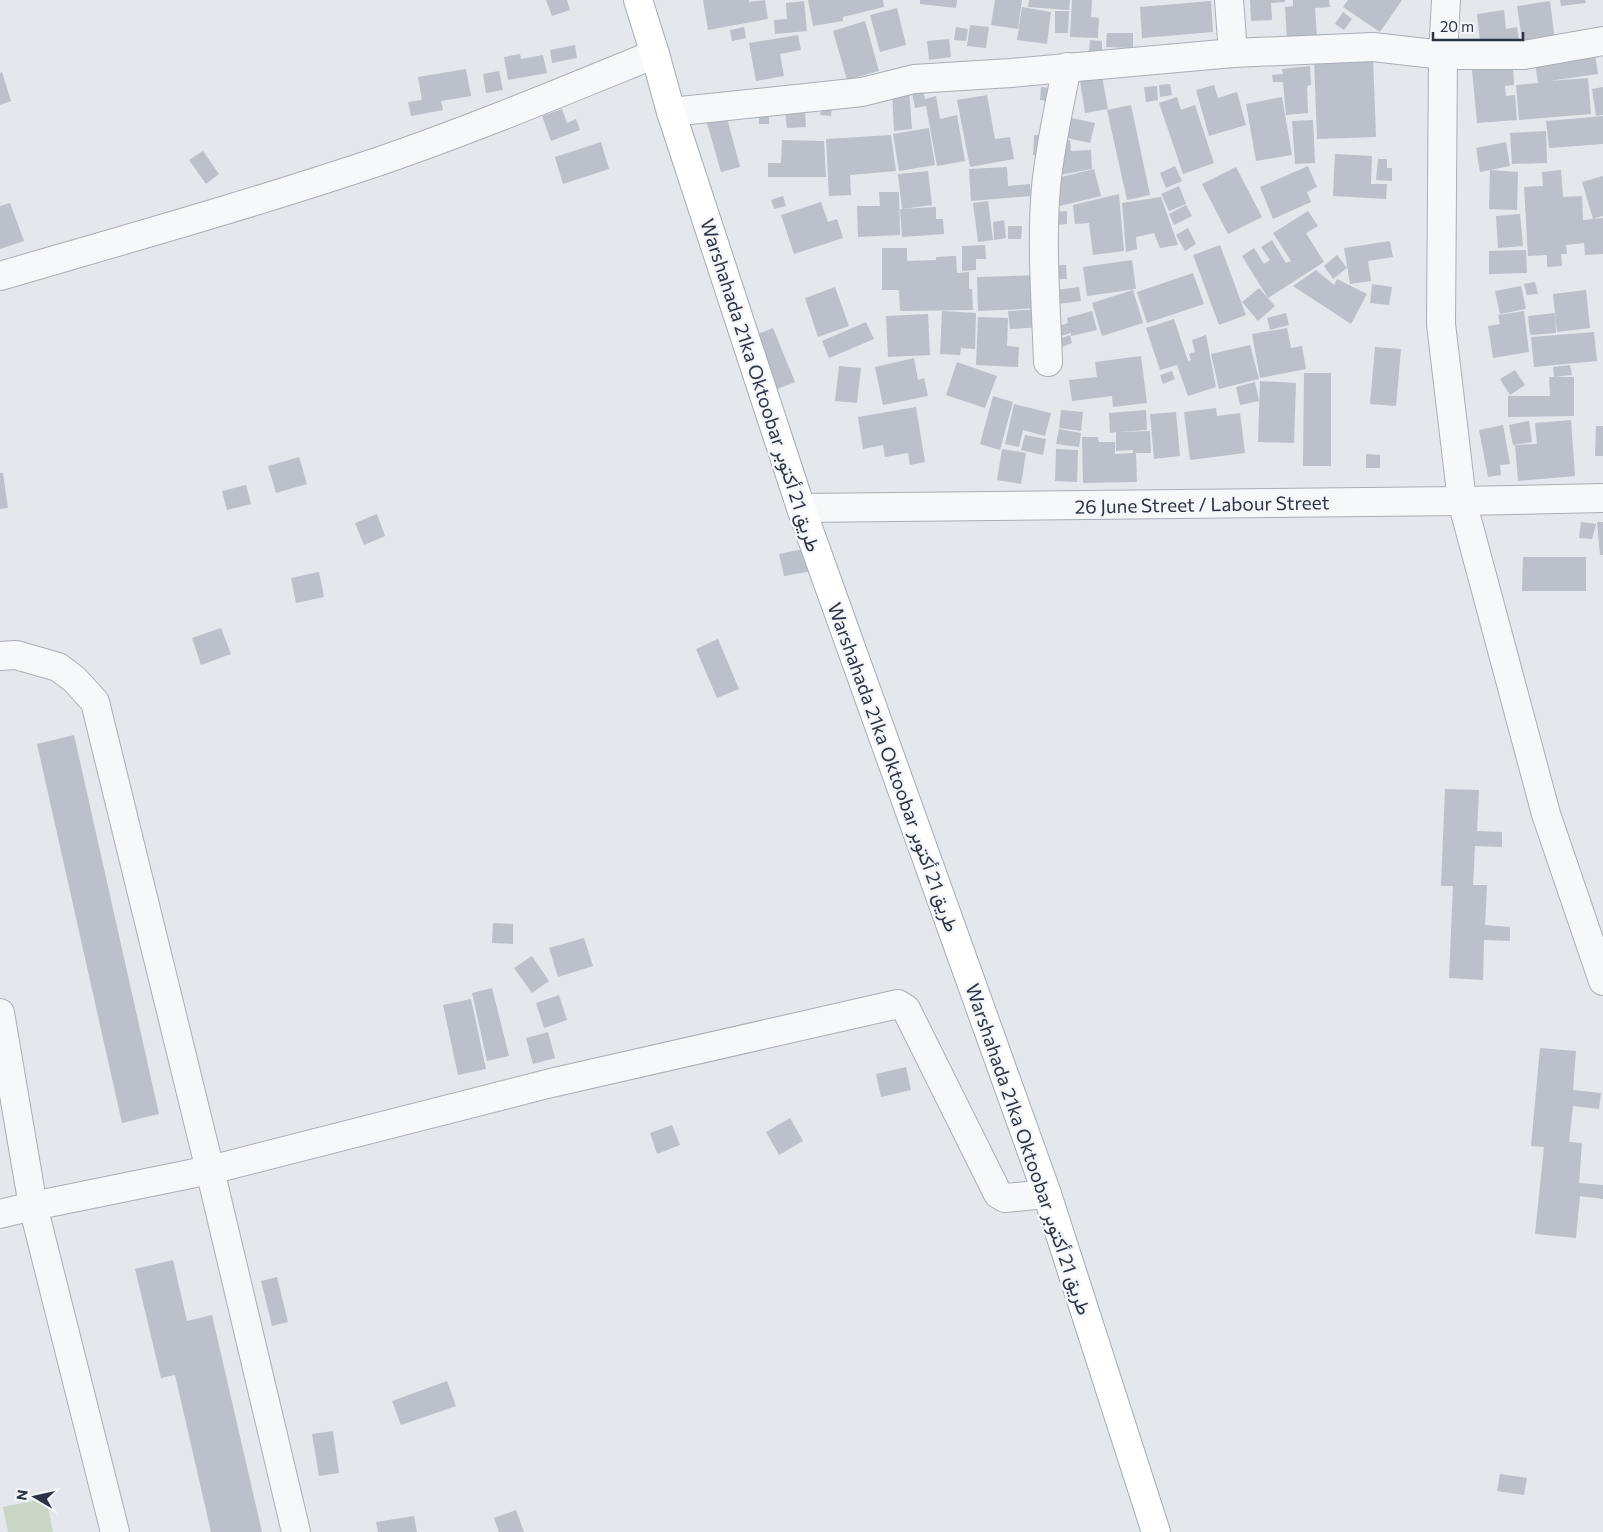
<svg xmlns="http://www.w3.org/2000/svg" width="1603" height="1532" font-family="Commissioner,Vazirmatn,sans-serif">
<rect width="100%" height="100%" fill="#e4e7ec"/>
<!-- grass -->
<path fill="#c9d6c5" d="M46,1498L53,1532H8L3,1507Z"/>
<!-- building -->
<g fill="#bbc0ca">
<path d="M546,0H567L570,10L552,16Z"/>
<path d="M703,0H749V2L765,0L768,19L708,30Z"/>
<path d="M808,0H883L884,7L843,17V21L813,26Z"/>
<path d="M920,0H957L956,8L920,4Z"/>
<path d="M995,0H1022L1018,29L991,25Z"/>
<path d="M1029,0H1070L1069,10L1028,7Z"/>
<path d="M1072,0H1092L1091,17L1099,18L1098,38L1070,37Z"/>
<path d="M1250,0H1285V2L1271,3L1272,20L1251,21Z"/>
<path d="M1293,0H1329L1330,7L1315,8L1317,38L1287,40L1285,7L1293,6Z"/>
<path d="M1348,0H1402L1380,32L1343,7Z"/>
<path d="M1560,0H1585L1586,3L1561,6Z"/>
<path d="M804,1L807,31L775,34L774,20L787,19L786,3Z"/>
<path d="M1211,1L1213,32L1142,38L1140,7Z"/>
<path d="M1550,1L1555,41L1523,46L1517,6Z"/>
<path d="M1022,7L1051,12L1047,44L1017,40Z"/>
<path d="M897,8L906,45L880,52L870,15Z"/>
<path d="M1504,10L1506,29L1517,27L1520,46L1481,51L1477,14Z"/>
<path d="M1055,11H1069L1068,33H1055Z"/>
<path d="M1343,12L1352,19L1344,30L1335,24Z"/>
<path d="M865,21L879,71L847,80L833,31Z"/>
<path d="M970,25L989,27L986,48L967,46Z"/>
<path d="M744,27L746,38L732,41L730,30Z"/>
<path d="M956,27L968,29L966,41L954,40Z"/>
<path d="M1107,33H1133V48L1106,47Z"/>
<path d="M798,35L801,50L780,54L784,76L756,81L749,43Z"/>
<path d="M949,39L951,57L929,60L927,41Z"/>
<path d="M1090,40L1102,41V53L1089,52Z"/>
<path d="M575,45L577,58L552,63L550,50Z"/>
<path d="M520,54L521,59L543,55L547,73L508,80L504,57Z"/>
<path d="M1595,54L1598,74L1549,81L1588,78L1591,114L1519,120L1516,85L1538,83L1535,62Z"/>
<path d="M1373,58L1376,137L1317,139L1314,60Z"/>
<path d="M1310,66L1311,85L1307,86L1308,113L1286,115L1283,82H1273L1272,75L1283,74L1282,69Z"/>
<path d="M1513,66L1514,85L1505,86L1506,96L1515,95L1517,120L1477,123L1472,70Z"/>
<path d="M466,69L471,96L441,101L443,110L411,116L408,102L422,100L418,77Z"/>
<path d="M499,71L503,90L486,93L483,74Z"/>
<path d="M2,72L11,101L0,105V73Z"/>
<path d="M1102,76L1108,109L1085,113L1080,81Z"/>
<path d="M1170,84L1172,95L1160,97L1159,85Z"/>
<path d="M1214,85L1218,98L1237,92L1246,125L1209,136L1196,90Z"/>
<path d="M1157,86L1158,100L1146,102L1144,87Z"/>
<path d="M1041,87L1052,88L1051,101L1040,100Z"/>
<path d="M1603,87V115L1596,116L1592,89Z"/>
<path d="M909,90L912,129L894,131L892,91Z"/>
<path d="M923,91L925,99L936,96L940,119L957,115L965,161L937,166L926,106L915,108L912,93Z"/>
<path d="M987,95L995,139L1010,137L1014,159L970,167L957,100Z"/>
<path d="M1177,97L1181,110L1195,105L1214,163L1183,174L1159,103Z"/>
<path d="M1282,97L1292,155L1256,161L1246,104Z"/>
<path d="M1131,105L1150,195L1127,200L1107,110Z"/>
<path d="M821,106L832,107L831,116L820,115Z"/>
<path d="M562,109L567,123L576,119L580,130L551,141L542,116Z"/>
<path d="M805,110L806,127L787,128L785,111Z"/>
<path d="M726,114L740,167L721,172L706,120Z"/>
<rect x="759" y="115" width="10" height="9"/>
<path d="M1062,116L1095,123L1090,143L1058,136Z"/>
<path d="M1603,116V144L1549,148L1546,121Z"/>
<path d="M1313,120L1315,163L1295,164L1292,121Z"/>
<path d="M929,128L935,165L899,171L893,134Z"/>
<path d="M1546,131L1547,163L1512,164L1510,133Z"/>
<path d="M891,135L896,171L850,175L851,195L829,196L826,139Z"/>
<path d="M1034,135L1046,136V155H1033Z"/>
<path d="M782,140L824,141L826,177H768V163H781Z"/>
<path d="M1070,140L1071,151L1091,150L1092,169L1054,176V141Z"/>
<path d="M601,142L609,169L563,184L555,157Z"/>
<path d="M1506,142L1510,166L1480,172L1476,148Z"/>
<path d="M203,151L219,174L206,184L189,160Z"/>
<path d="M1335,154L1372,156L1371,184H1387L1386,199L1333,196Z"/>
<path d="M1378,159H1387V168H1392V181L1376,180Z"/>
<path d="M1175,166L1182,181L1166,188L1160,173Z"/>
<path d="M1308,166L1317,187L1307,192L1311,202L1273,219L1260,187Z"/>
<path d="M1007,167L1008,186L1030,184L1031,196L971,201L969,169Z"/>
<path d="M1236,167L1262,217L1228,234L1202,184Z"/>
<path d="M1094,169L1101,196L1060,206L1053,179Z"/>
<path d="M1490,170L1518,172L1517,210L1489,209Z"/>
<path d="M1561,170L1563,197L1582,196L1583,220L1603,218V254L1585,255L1584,243L1566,245L1567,254H1561L1562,266L1547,267V255L1528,256L1524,187L1543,186L1542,172Z"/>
<path d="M928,171L932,205L902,209L898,174Z"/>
<path d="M1603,176V216L1593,219L1582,182Z"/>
<path d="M1179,186L1186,204L1169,211L1161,194Z"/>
<path d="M879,192H899L900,235L858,237L857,206H880Z"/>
<path d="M1119,194L1124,251L1093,255L1089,223L1075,224L1073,205Z"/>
<path d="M783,196L786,206L774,209L771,200Z"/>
<path d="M1161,197L1178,245L1160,248L1154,233L1136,237L1137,249L1126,252L1122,203Z"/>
<path d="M988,201L993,240L978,242L973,203Z"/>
<path d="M821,202L828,222L837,219L843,238L794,254L781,215Z"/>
<path d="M10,203L24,241L0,249V206Z"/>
<path d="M1186,205L1192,216L1174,225L1169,214Z"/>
<path d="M936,207V219H943L944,234L902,237L900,209Z"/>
<path d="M1067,211V224L1055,225L1054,212Z"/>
<path d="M1308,211L1318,226L1306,233L1324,262L1268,298L1242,256L1254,248L1264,264L1270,260L1261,247L1272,240L1286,263L1291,261L1273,233Z"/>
<path d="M1520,214L1523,246L1498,248L1496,216Z"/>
<path d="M1004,220L1006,238L994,240L993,222Z"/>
<path d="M1008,226H1022L1021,239H1008Z"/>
<path d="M1188,228L1196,244L1185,251L1176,235Z"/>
<path d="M1390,241L1393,257L1368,261L1371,281L1350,284L1344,248Z"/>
<path d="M985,245L986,259H976V270L962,271V246Z"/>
<path d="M1220,245L1246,315L1219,325L1193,255Z"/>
<path d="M882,248H907V261L936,260V257L956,256L957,273L969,272V289H972L973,310L900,311L899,290H882Z"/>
<path d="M1526,250L1527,273L1489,274V251Z"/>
<path d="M1337,255L1347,268L1333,279L1324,266Z"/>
<path d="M1132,260L1136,289L1087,296L1083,267Z"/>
<path d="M1054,265H1066L1067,279H1054Z"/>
<path d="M1316,270L1334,285L1337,279L1367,294L1351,324L1293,286Z"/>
<path d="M1193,273L1204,304L1147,323L1137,292Z"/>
<path d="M1042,275L1043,308L978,311L977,277Z"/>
<path d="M1535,282L1538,294L1527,295L1524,284Z"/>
<path d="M1372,284L1392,287L1389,305L1370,303Z"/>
<path d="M1521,286L1526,309L1500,314L1495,291Z"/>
<path d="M835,287L849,326L818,337L805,298Z"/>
<path d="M1079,287L1081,301L1058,304L1056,290Z"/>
<path d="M1259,288L1275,306L1258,321L1242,302Z"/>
<path d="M1133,290L1143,323L1102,336L1092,303Z"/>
<path d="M1586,290L1590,328L1557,332L1553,294Z"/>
<path d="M1041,309L1042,327L1010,329L1008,311Z"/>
<path d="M942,311L976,313L975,349L961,348L960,355L940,354Z"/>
<path d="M1092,311L1097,330L1071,336V333L1058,337L1056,327L1068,323L1067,318Z"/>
<path d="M1524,311L1529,352L1493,358L1488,326L1500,324L1498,315Z"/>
<path d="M1286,313L1289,325L1270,330L1267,318Z"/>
<path d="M1555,313L1556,333L1530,335L1528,316Z"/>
<path d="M928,314L930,355L888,357L886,316Z"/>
<path d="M978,317L1008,318L1007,346L1019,347L1018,367L976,365Z"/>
<path d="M1174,319L1188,361L1191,360L1189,354L1195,352L1192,340L1206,335L1216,387L1188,396L1177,365L1183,363L1160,370L1146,328Z"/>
<path d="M866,322L874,339L829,358L822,341Z"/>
<path d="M773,328L795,382L775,390L753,336Z"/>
<path d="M1287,328L1291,348L1302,346L1306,369L1260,378L1252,334Z"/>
<path d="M1594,332L1597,361L1534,367L1531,337Z"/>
<path d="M1070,335L1072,343L1062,347L1059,339Z"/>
<path d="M1250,345L1259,379L1219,389L1211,354Z"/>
<path d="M1375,347L1401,349L1396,406L1370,404Z"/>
<path d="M1141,356L1147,403L1113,407L1112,396L1072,401L1069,380L1097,377L1095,362Z"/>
<path d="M914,358L918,380L924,378L928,396L883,405L875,367Z"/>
<path d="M957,362L997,376L985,408L946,395Z"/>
<path d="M1570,365L1572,375L1554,377L1553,367Z"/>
<path d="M839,366L861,368L857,403L835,401Z"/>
<path d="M1515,370L1525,385L1510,395L1500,379Z"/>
<path d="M1172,371L1175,379L1163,384L1160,375Z"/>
<path d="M1304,373H1331V466H1303Z"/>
<path d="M1549,377H1574V416L1508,417V396H1550Z"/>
<path d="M1260,381L1296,383L1294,443L1258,442Z"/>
<path d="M1255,382L1259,401L1240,405L1236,387Z"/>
<path d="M993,396L1013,402L1000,450L980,444Z"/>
<path d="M1014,404L1051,413L1045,436L1023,430L1019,447L1005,444Z"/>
<path d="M916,407L925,462L910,465L908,453L885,457L883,445L863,449L858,417Z"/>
<path d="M1216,408L1217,416L1240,413L1245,453L1190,460L1184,412Z"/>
<path d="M1061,410L1083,412L1081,431L1059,428Z"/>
<path d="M1146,410L1147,430L1118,432L1150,431L1151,453H1136L1137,482L1083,483L1082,437H1098L1099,442H1115V454L1133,453V450L1116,451V432L1110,433L1109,413Z"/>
<path d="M1176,412L1180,456L1154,459L1150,414Z"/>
<path d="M1571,420L1575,476L1518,481L1515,445L1537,444L1535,423Z"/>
<path d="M1529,421L1532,442L1513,445L1509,425Z"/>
<path d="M1503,425L1510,464L1500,465L1501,475L1488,477L1479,430Z"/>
<path d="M1596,426H1603V456H1595Z"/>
<path d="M1059,429L1081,433L1079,447L1056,444Z"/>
<path d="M1025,435L1046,439L1043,455L1021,450Z"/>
<path d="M1002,449L1026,453L1021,484L997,480Z"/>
<path d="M1056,449L1078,450L1077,482L1055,481Z"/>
<path d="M1366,454L1380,455V468H1366Z"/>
<path d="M299,457L307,484L276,493L268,466Z"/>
<path d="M0,473H3L8,508L0,509Z"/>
<path d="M246,485L251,504L227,510L222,491Z"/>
<path d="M377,514L385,536L364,545L355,523Z"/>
<path d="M1581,522L1596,524L1592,539L1579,538Z"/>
<path d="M1597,522H1603V555H1600Z"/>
<path d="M808,548L812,571L784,576L779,554Z"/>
<path d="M1523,557H1586V591H1522Z"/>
<path d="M319,572L324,597L296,603L291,578Z"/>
<path d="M221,628L231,654L201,665L192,638Z"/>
<path d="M718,639L739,689L717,698L696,649Z"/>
<path d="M74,735L159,1114L122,1123L37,744Z"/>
<path d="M1445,789L1479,790L1477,831L1502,832V847L1475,846L1473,885H1487L1485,925L1510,927V941L1484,940L1483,980L1449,978L1453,886H1441Z"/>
<path d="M493,923L513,924V944L492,943Z"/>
<path d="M584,938L593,966L558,977L549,948Z"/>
<path d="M532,956L549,981L532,993L514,968Z"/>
<path d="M492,988L509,1056L487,1061L472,993Z"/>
<path d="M559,995L567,1020L544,1028L536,1003Z"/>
<path d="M471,999L486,1069L458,1075L443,1005Z"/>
<path d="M548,1032L555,1058L533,1064L526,1038Z"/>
<path d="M1540,1048L1576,1051L1573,1090L1601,1093L1599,1109L1573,1106L1569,1142L1582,1143L1579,1183L1603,1185V1199L1580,1196L1576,1238L1535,1234L1544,1147L1531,1146Z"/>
<path d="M906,1067L911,1090L881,1097L876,1074Z"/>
<path d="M790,1118L803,1141L779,1155L766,1132Z"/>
<path d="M672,1125L680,1145L657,1154L650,1133Z"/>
<path d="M173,1260L187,1321L212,1315L262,1532H211L175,1375L161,1378L135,1269Z"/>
<path d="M277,1277L288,1322L272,1326L261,1281Z"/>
<path d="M447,1381L456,1406L401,1425L392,1401Z"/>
<path d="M333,1431L339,1473L319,1476L312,1434Z"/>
<path d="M1500,1474L1527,1478L1524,1495L1497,1491Z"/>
<path d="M516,1510L524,1532H499L494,1518Z"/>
<path d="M414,1516L417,1532H378L376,1522Z"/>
</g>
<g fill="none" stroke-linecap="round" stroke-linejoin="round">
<defs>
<g id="minor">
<path d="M1229,0L1233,53"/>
<path d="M1446,0L1443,55L1441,324L1462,501L1546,814L1603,981"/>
<path d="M671,112L862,92L914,79L1011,73L1233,53L1373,47L1443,55H1524L1603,41"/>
<path d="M0,276C127,239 255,203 380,161C473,129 564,91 655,54"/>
<path d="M1048,362C1046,304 1041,245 1046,187C1050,146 1059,107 1067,67"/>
<path d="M801,508L1462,501L1603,498"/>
<path d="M0,656L16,655L58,667L74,679L95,702L210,1170L296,1532"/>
<path d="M0,1013L33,1206L0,1214"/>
<path d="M115,1532L33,1206L210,1170L551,1083L898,1004L906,1009L998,1194L1005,1198L1047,1194"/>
</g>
<path id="major" d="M638,0L655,54L671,112L801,508L1047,1194L1156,1532"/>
</defs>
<!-- minor casing -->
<use href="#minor" stroke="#a9aeb7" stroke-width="30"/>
<!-- major casing -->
<use href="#major" stroke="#a3abb8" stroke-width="30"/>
<!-- minor -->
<use href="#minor" stroke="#f7f8fa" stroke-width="28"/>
<!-- major -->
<use href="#major" stroke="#fff" stroke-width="28"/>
</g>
<g text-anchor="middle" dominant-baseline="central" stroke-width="5" stroke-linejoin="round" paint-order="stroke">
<!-- street labels -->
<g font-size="19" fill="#2b3445" stroke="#f4f6f9">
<text transform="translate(761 385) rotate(72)">Warshahada 21ka Oktoobar طريق 21 أكتوبر</text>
<text transform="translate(1202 504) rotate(-1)">26 June Street / Labour Street</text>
<text transform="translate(894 767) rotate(70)">Warshahada 21ka Oktoobar طريق 21 أكتوبر</text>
<text transform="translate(1029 1149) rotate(71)">Warshahada 21ka Oktoobar طريق 21 أكتوبر</text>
</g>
</g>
<!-- north arrow -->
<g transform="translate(35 1497) rotate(279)" stroke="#f4f6f9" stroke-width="4" paint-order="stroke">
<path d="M0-4L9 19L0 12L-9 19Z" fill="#2b3445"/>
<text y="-8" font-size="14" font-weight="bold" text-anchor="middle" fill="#2b3445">N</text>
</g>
<!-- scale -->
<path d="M1433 32v8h90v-8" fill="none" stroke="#2b3445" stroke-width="2.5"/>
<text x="1440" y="32" font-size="15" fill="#2b3445" stroke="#f4f6f9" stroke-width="4" paint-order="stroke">20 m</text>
</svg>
